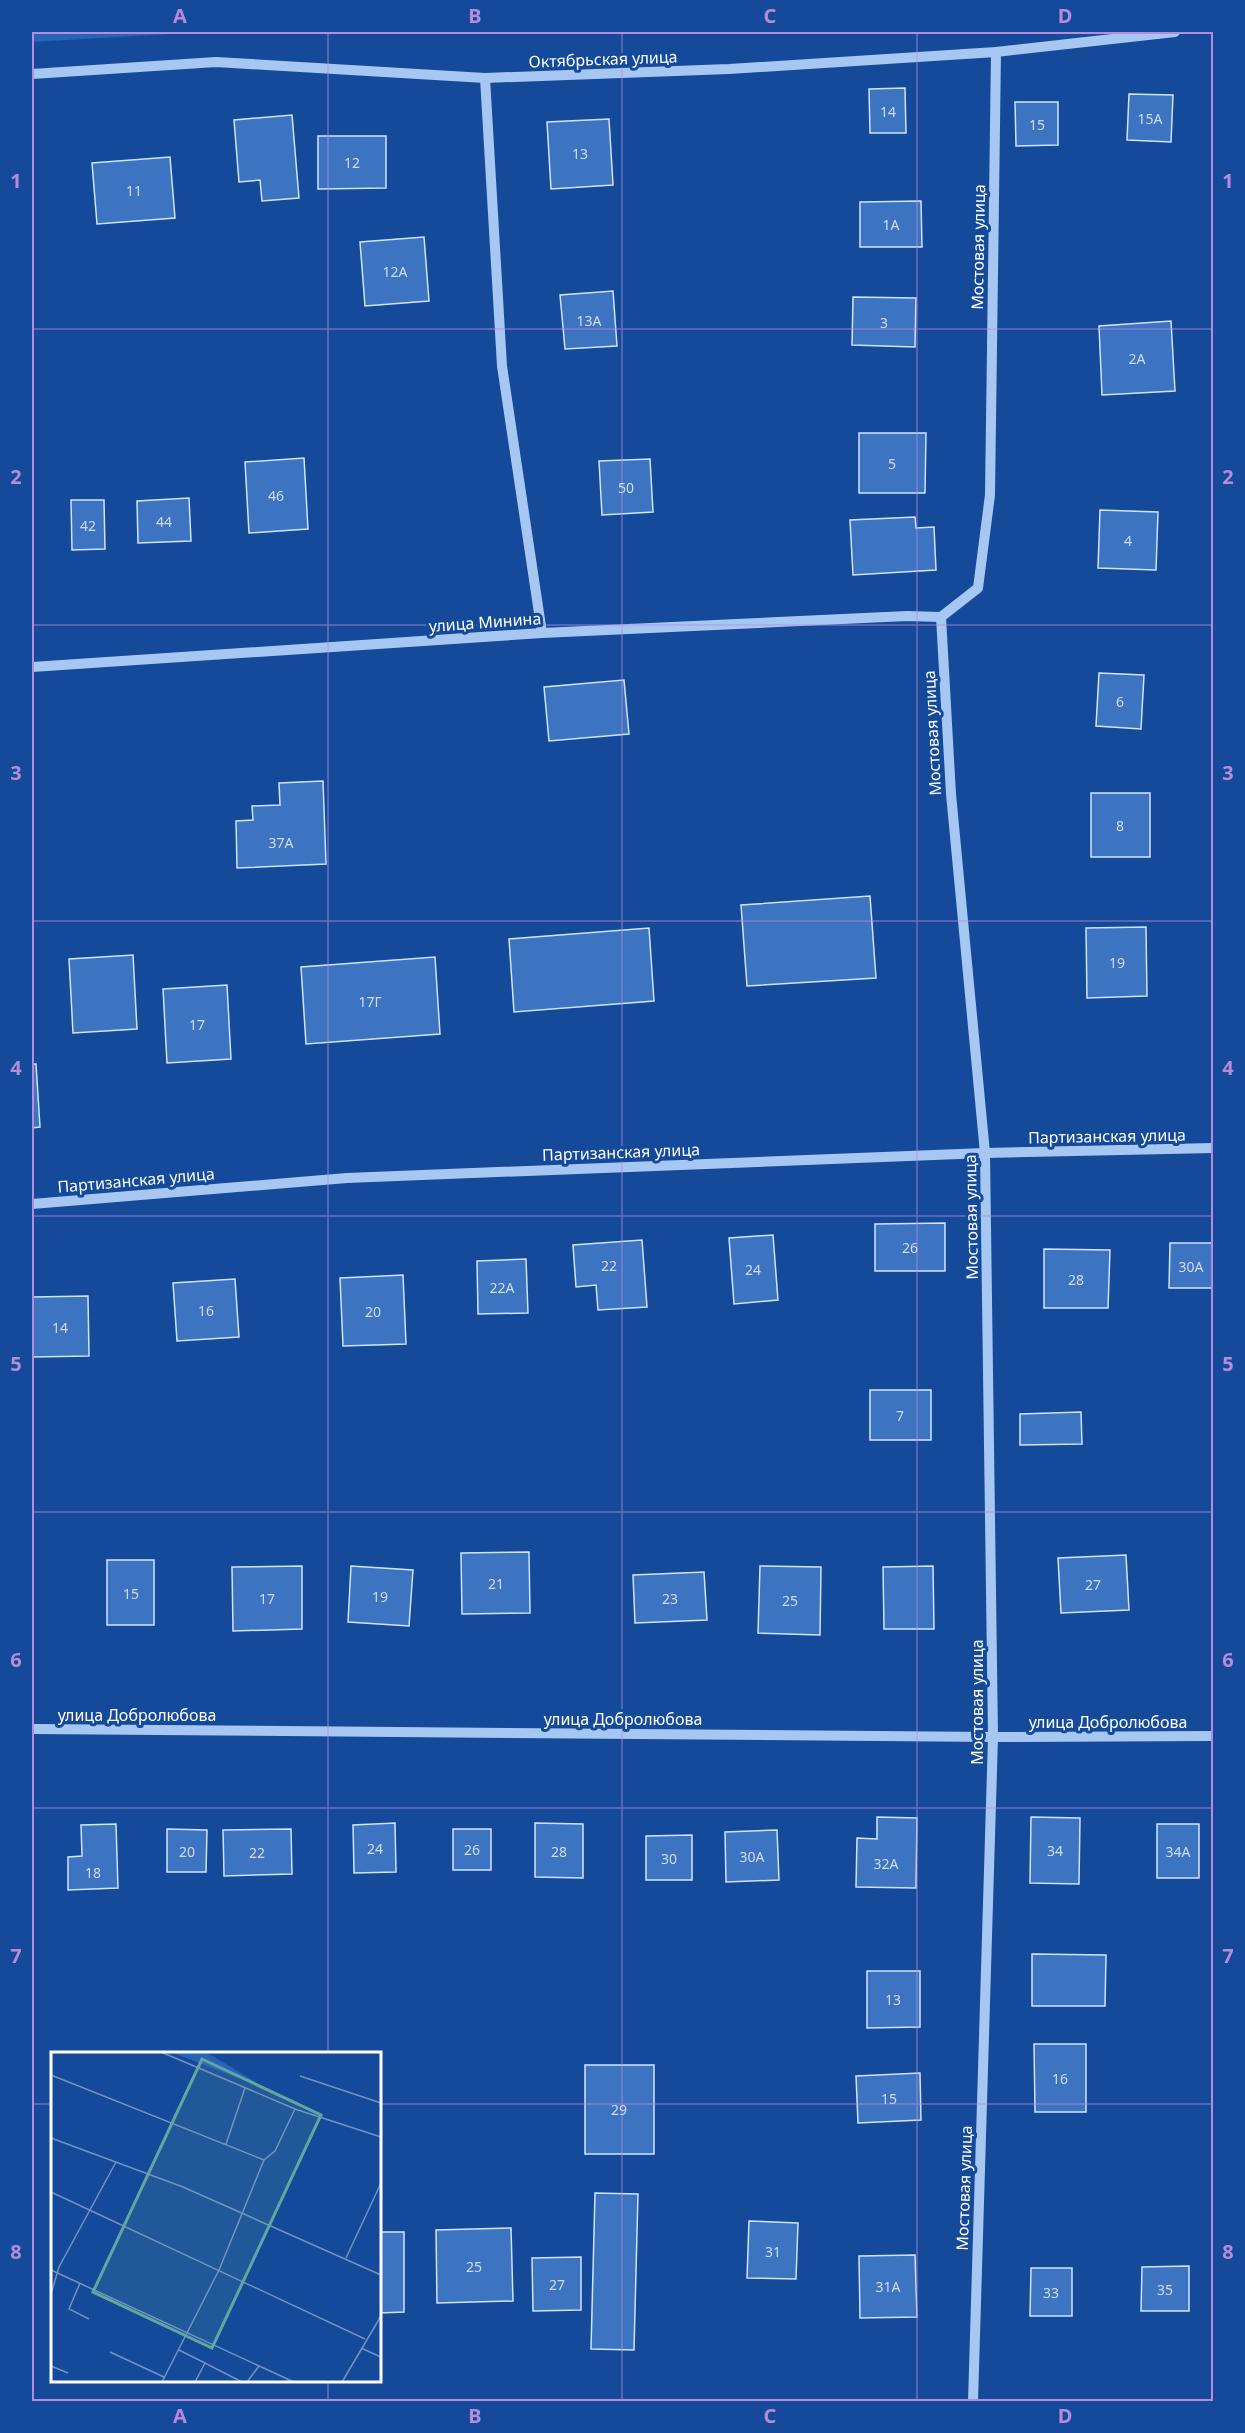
<svg xmlns="http://www.w3.org/2000/svg" width="1245" height="2433" font-family="'Noto Sans',sans-serif">
<rect width="100%" height="100%" fill="#144a99"/>
<!-- green -->
<path fill="#2764b7" d="M32,32H202L32,42Z"/>
<!-- building -->
<g fill="#3d74c1" stroke="#cfe3fd" stroke-width="1.5">
<path d="M905,88L906,133H870L869,89Z"/>
<path d="M1129,94L1173,95L1171,142L1127,140Z"/>
<path d="M1015,102H1058V145L1016,146Z"/>
<path d="M292,115L299,198L262,201L260,180L239,182L234,120Z"/>
<path d="M609,119L613,185L551,189L547,122Z"/>
<path d="M318,136H386V188L318,189Z"/>
<path d="M170,157L175,218L97,224L92,163Z"/>
<path d="M921,201L922,247H860V202Z"/>
<path d="M424,237L429,301L365,306L360,242Z"/>
<path d="M613,291L617,346L565,349L560,295Z"/>
<path d="M853,297L916,298L915,347L852,345Z"/>
<path d="M1171,321L1175,391L1102,395L1099,326Z"/>
<path d="M859,433H926L925,493H859Z"/>
<path d="M304,458L308,529L249,533L245,462Z"/>
<path d="M650,459L653,512L602,515L599,461Z"/>
<path d="M189,498L191,541L138,543L137,501Z"/>
<path d="M71,500H104L105,549L72,550Z"/>
<path d="M1100,510L1158,512L1156,570L1098,568Z"/>
<path d="M915,517L916,528L934,527L936,570L853,575L850,520Z"/>
<path d="M1099,673L1144,675L1141,729L1096,726Z"/>
<path d="M624,680L629,734L549,741L544,687Z"/>
<path d="M323,781L326,864L237,868L236,821L253,820L252,806L280,805L279,783Z"/>
<rect x="1091" y="793" width="59" height="64"/>
<path d="M870,896L876,978L747,986L741,905Z"/>
<path d="M1146,927L1147,996L1087,998L1086,928Z"/>
<path d="M649,928L654,1001L514,1012L509,939Z"/>
<path d="M133,955L137,1029L73,1033L69,959Z"/>
<path d="M435,957L440,1034L306,1044L301,967Z"/>
<path d="M227,985L231,1059L167,1063L163,989Z"/>
<path d="M32,1064H36L40,1127L32,1128Z"/>
<path d="M945,1223V1271H875V1224Z"/>
<path d="M773,1235L778,1300L734,1304L729,1238Z"/>
<path d="M642,1240L647,1307L598,1310L596,1285L576,1287L573,1245Z"/>
<path d="M1170,1243H1214V1288H1169Z"/>
<path d="M1044,1249L1110,1250L1108,1308H1044Z"/>
<path d="M526,1259L528,1313L478,1314L477,1261Z"/>
<path d="M403,1275L406,1344L343,1346L340,1278Z"/>
<path d="M235,1279L239,1337L177,1341L173,1283Z"/>
<path d="M88,1296L89,1356L32,1357V1297Z"/>
<rect x="870" y="1390" width="61" height="50"/>
<path d="M1081,1412L1082,1444L1020,1445V1414Z"/>
<path d="M529,1552L530,1613L462,1614L461,1553Z"/>
<path d="M1126,1555L1129,1610L1061,1613L1058,1558Z"/>
<rect x="107" y="1560" width="47" height="65"/>
<path d="M302,1566V1629L233,1631L232,1567Z"/>
<path d="M351,1566L413,1570L409,1626L348,1622Z"/>
<path d="M760,1566L821,1567L820,1635L758,1633Z"/>
<path d="M933,1566L934,1629H884L883,1567Z"/>
<path d="M704,1572L707,1620L635,1623L633,1575Z"/>
<path d="M877,1817L917,1818L916,1888L856,1887L857,1838L877,1839Z"/>
<path d="M1031,1817L1080,1818L1079,1884L1030,1883Z"/>
<path d="M395,1823L396,1872L354,1873L353,1825Z"/>
<path d="M535,1823L583,1824V1878L535,1877Z"/>
<path d="M116,1824L118,1888L68,1890V1857L82,1856L81,1825Z"/>
<rect x="1157" y="1824" width="42" height="54"/>
<path d="M167,1829L207,1830L206,1872H167Z"/>
<path d="M291,1829L292,1874L224,1876L223,1830Z"/>
<rect x="453" y="1829" width="38" height="41"/>
<path d="M777,1830L779,1880L726,1882L725,1832Z"/>
<path d="M692,1835V1880H646V1836Z"/>
<path d="M1032,1954L1106,1955L1105,2006H1032Z"/>
<path d="M867,1971H920V2027L867,2028Z"/>
<path d="M1034,2044H1086V2112H1035Z"/>
<rect x="585" y="2065" width="69" height="89"/>
<path d="M920,2073L921,2120L858,2123L856,2076Z"/>
<path d="M595,2193L638,2194L634,2350L591,2349Z"/>
<path d="M749,2221L798,2223L796,2279L747,2278Z"/>
<path d="M511,2228L513,2301L437,2303L436,2230Z"/>
<path d="M380,2232H404V2312L380,2313Z"/>
<path d="M915,2255L917,2317L860,2318L859,2256Z"/>
<path d="M581,2257V2310L533,2311L532,2258Z"/>
<path d="M1189,2266V2311H1141L1142,2267Z"/>
<path d="M1031,2268H1072V2316H1030Z"/>
</g>
<g fill="none" stroke-linecap="round" stroke-linejoin="round">
<!-- minor -->
<g stroke="#a7c7f3" stroke-width="10">
<path d="M32,74L216,62L485,78L729,69L996,52L1175,32"/>
<path d="M485,78L502,366L542,633"/>
<path d="M941,617L951,794L985,1153L993,1737L973,2402"/>
<path d="M941,617L978,588L990,495L996,52"/>
<path d="M32,667L542,633L907,616L941,617"/>
<path d="M32,1204L347,1178L985,1153L1214,1148"/>
<path d="M32,1729L993,1737L1214,1736"/>
</g>
</g>
<!-- grid -->
<path fill="none" stroke="#b68bdc" stroke-width="1.5" stroke-opacity="0.55" d="M328,32V2054M622,32V2402M917,32V2402M32,329H1214M32,625H1214M32,921H1214M32,1216H1214M32,1512H1214M32,1808H1214M32,2104H52M380,2104H1214M328,2380V2402"/>
<g text-anchor="middle" dominant-baseline="central" stroke-width="6" stroke-linejoin="round" paint-order="stroke">
<!-- number labels -->
<g font-size="14" fill="#cedcf0">
<text x="888" y="111">14</text>
<text x="1150" y="118">15А</text>
<text x="1037" y="124">15</text>
<text x="580" y="153">13</text>
<text x="352" y="162">12</text>
<text x="134" y="190">11</text>
<text x="891" y="224">1А</text>
<text x="395" y="271">12А</text>
<text x="589" y="320">13А</text>
<text x="884" y="322">3</text>
<text x="1137" y="358">2А</text>
<text x="892" y="463">5</text>
<text x="626" y="487">50</text>
<text x="276" y="495">46</text>
<text x="164" y="521">44</text>
<text x="88" y="525">42</text>
<text x="1128" y="540">4</text>
<text x="1120" y="701">6</text>
<text x="1120" y="825">8</text>
<text x="281" y="842">37А</text>
<text x="1117" y="962">19</text>
<text x="370" y="1001">17Г</text>
<text x="197" y="1024">17</text>
<text x="910" y="1247">26</text>
<text x="609" y="1265">22</text>
<text x="1191" y="1266">30А</text>
<text x="753" y="1269">24</text>
<text x="1076" y="1279">28</text>
<text x="502" y="1287">22А</text>
<text x="206" y="1310">16</text>
<text x="373" y="1311">20</text>
<text x="60" y="1327">14</text>
<text x="900" y="1415">7</text>
<text x="496" y="1583">21</text>
<text x="1093" y="1584">27</text>
<text x="131" y="1593">15</text>
<text x="380" y="1596">19</text>
<text x="267" y="1598">17</text>
<text x="670" y="1598">23</text>
<text x="790" y="1600">25</text>
<text x="375" y="1848">24</text>
<text x="472" y="1849">26</text>
<text x="1055" y="1850">34</text>
<text x="187" y="1851">20</text>
<text x="559" y="1851">28</text>
<text x="1178" y="1851">34А</text>
<text x="257" y="1852">22</text>
<text x="752" y="1856">30А</text>
<text x="669" y="1858">30</text>
<text x="886" y="1863">32А</text>
<text x="93" y="1872">18</text>
<text x="893" y="1999">13</text>
<text x="1060" y="2078">16</text>
<text x="889" y="2098">15</text>
<text x="619" y="2109">29</text>
<text x="773" y="2251">31</text>
<text x="474" y="2266">25</text>
<text x="557" y="2284">27</text>
<text x="888" y="2286">31А</text>
<text x="1165" y="2289">35</text>
<text x="1051" y="2292">33</text>
</g>
<!-- street labels -->
<g font-size="16" fill="#fff" stroke="#144a99">
<text transform="translate(603 59) rotate(-2)">Октябрьская улица</text>
<text transform="translate(978 247) rotate(-89)">Мостовая улица</text>
<text transform="translate(485 622) rotate(-4)">улица Минина</text>
<text transform="translate(932 733) rotate(-93)">Мостовая улица</text>
<text transform="translate(1107 1136) rotate(-1)">Партизанская улица</text>
<text transform="translate(621 1152) rotate(-2)">Партизанская улица</text>
<text transform="translate(136 1180) rotate(-5)">Партизанская улица</text>
<text transform="translate(971 1217) rotate(-91)">Мостовая улица</text>
<text transform="translate(977 1702) rotate(-90)">Мостовая улица</text>
<text x="137" y="1715">улица Добролюбова</text>
<text x="623" y="1719">улица Добролюбова</text>
<text x="1108" y="1722">улица Добролюбова</text>
<text transform="translate(964 2188) rotate(-88)">Мостовая улица</text>
</g>
</g>
<!-- overview -->
<g transform="translate(51 2052)">
<rect width="330" height="330" fill="#144a99"/>
<path d="M120,0H155L205,30L195,29Z" fill="#2764b7"/>
<path fill="none" stroke="#7292c2" stroke-width="1.5" d="M110,0L244,57L330,85M0,23L213,108M249,24L330,51M0,86L132,135L330,223M175,92L194,36M0,140L314,287M295,206L330,131M0,218L243,330M29,231L18,257L38,267M0,242L8,215L65,110M310,296L330,305M128,298L154,311M59,300L113,325M0,314L17,321M111,330L168,218L213,108L224,99L244,57M144,330L154,311L191,330M196,330L208,314M291,330L330,264"/>
<path fill="#63a6a1" fill-opacity="0.15" stroke="#63a6a1" stroke-width="3" d="M151,7L270,63L161,296L42,240Z"/>
<rect width="330" height="330" fill="none" stroke="#fff" stroke-width="3"/>
</g>
<!-- border -->
<rect width="1245" height="2433" fill="none" stroke="#144a99" stroke-width="66"/>
<rect x="33" y="33" width="1179" height="2367" fill="none" stroke="#b68bdc" stroke-width="2"/>
<g font-size="20" text-anchor="middle" font-weight="bold" fill="#b68bdc">
<text x="180" y="23">A</text>
<text x="475" y="23">B</text>
<text x="770" y="23">C</text>
<text x="1065" y="23">D</text>
<text x="16" y="188">1</text>
<text x="1228" y="188">1</text>
<text x="16" y="484">2</text>
<text x="1228" y="484">2</text>
<text x="16" y="780">3</text>
<text x="1228" y="780">3</text>
<text x="16" y="1075">4</text>
<text x="1228" y="1075">4</text>
<text x="16" y="1371">5</text>
<text x="1228" y="1371">5</text>
<text x="16" y="1667">6</text>
<text x="1228" y="1667">6</text>
<text x="16" y="1963">7</text>
<text x="1228" y="1963">7</text>
<text x="16" y="2259">8</text>
<text x="1228" y="2259">8</text>
<text x="180" y="2423">A</text>
<text x="475" y="2423">B</text>
<text x="770" y="2423">C</text>
<text x="1065" y="2423">D</text>
</g>
</svg>
